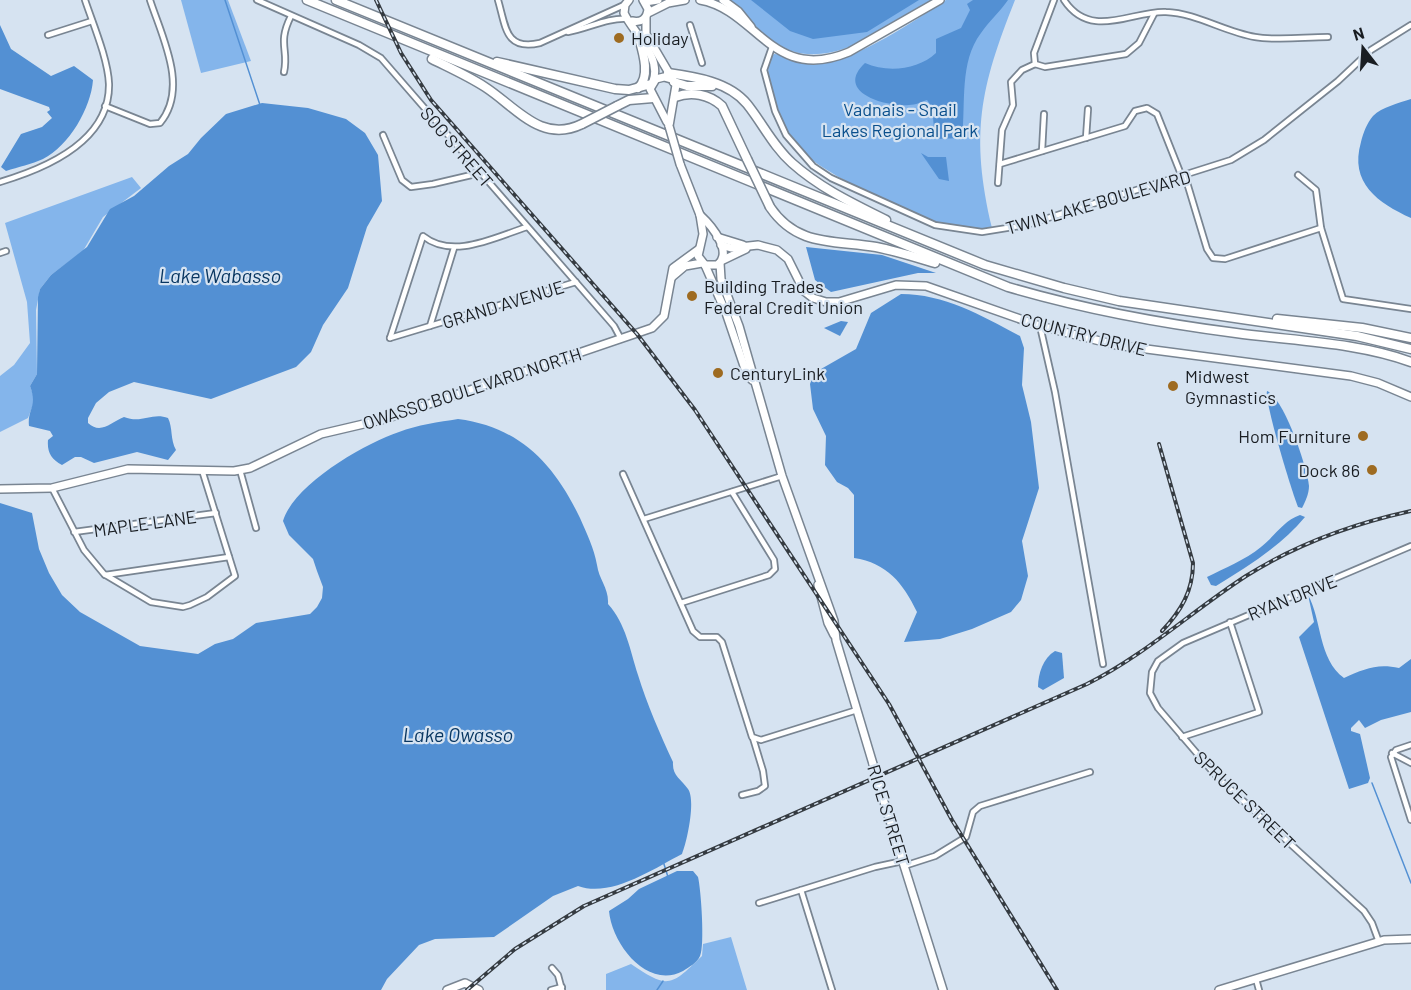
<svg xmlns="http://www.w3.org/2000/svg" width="1411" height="990" font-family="Barlow,sans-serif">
<rect width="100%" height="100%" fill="#d6e3f1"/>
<!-- green -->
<g fill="#84b5eb">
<path d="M181,0H228L251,61L201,73Z"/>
<path d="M728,0H933C886,28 826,78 770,41C754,31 742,13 728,0Z"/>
<path d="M946,0H1015C980,88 970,134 992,228C975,229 958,228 942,224C911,215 826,175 804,153C788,137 781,118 774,97C769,82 764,67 774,54C791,55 806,64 824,62C857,60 917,19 946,0Z"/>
<path d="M132,177L141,188L103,217L83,251L51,275L40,289L36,310L37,374L30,386L35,400L28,418L0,432V376L14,365L30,343L27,302L5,223Z"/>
<path d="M731,937L747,990H606V974L631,964C668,989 670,987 702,956L703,944Z"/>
</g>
<!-- water -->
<g fill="#5390d3">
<path d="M751,0H919L867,32L813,39L790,31Z"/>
<path d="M973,0H1008C1000,12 989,21 981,33C959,62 966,104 962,138L935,139L932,107L927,100C921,102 916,105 909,105C885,107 834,92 865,63C887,73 918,70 936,53V39L961,28L970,10L967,4Z"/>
<path d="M0,25L11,49L51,76L74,66L93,80C91,108 69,146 43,159C32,164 18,167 6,171L1,167L21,134L42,127L52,118L47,112L50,110L49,107L0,89Z"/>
<path d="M1411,99V218C1378,203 1349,183 1361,142C1363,133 1367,123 1373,116C1382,107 1399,103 1411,99Z"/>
<path d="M262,103L308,108L346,119L365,133L378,155L382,201L367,227L348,288L323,325L311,352L296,367L211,399L134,382L109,392L96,403L88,418V423C101,435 111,422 124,417C142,424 152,412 168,418C173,428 170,439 176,450L168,460L137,452L94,463L81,457H75L62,465C51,459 47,452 48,440L53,436L50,431L29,426C27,409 38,407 30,386L37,374L38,297L40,289L51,275L87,247L110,209L134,196L169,166L188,154L201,138L226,114Z"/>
<path d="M921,153L928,157H946L949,181L939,179Z"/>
<path d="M806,247L882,255L936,273H918L831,292L815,280Z"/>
<path d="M901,294C945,294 982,316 1020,336L1024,348L1022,385L1031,422L1039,488L1022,541L1028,576L1021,600L1011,612L972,629L940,639L904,642L917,612C903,583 887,563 854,558V495L848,488L837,482L825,465L826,436L813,409L810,384L814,373L856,349L871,313Z"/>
<path d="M841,321L848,322L840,336L824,328Z"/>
<path d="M1267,391C1284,398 1307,467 1309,486C1309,494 1305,502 1302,508L1298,507C1292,492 1264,401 1267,391Z"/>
<path d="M458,419C520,427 554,464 580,518C587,534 594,548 597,565C599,580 609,588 608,604C626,624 630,650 638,675C647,704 660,734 673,762C672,776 681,779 688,789C696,800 687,842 682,854C653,869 611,898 578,886L553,896L494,937L435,939L419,945L387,979L381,990H0V503L32,513L39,549L49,573L62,595L80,612L140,646L198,654L215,644L233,639L256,623L310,614L317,607L322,598L323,587L317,571L313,559L289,535L283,521C294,484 364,444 399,432C417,425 439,422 458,419Z"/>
<path d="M1300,515L1305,517C1281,546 1247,567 1216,586L1211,585L1207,577C1225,568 1245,560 1261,547C1275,536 1283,521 1300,515Z"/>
<path d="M1308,595C1322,620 1318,659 1344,678C1364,669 1377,663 1399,668L1411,659V712L1381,720L1365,728L1359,720L1351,728V731L1360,734L1370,778L1368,783L1349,789L1299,637L1314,622Z"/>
<path d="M1055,651L1062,653L1064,678L1043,690L1038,687C1038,674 1043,658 1055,651Z"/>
<path d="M677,871H693L698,877C701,889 705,946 700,956C697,963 689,967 683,971C647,990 612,944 609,911L628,899L639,889Z"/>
</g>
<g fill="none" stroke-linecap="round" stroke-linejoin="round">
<!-- stream -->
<g stroke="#5390d3" stroke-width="1.5">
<path d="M225,0L260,105"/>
<path d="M1372,783L1411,883"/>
<path d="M663,861L668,877"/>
<path d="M657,990L663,981"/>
</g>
<defs>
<g id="street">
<path d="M257,0L359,45L381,58L614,326L621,339"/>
<path d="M498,0C506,27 505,51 540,43L624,5"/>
<path d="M1054,0L1034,53L1035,64L1045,67L1126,54L1139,43L1154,14"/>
<path d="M1064,0C1091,41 1133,10 1166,12C1196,13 1225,32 1255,37C1278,41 1305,37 1328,37"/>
<path d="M690,25L702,63"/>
<path d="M568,32C587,29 608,17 628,19"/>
<path d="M48,35L92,21"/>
<path d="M772,47L764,70L775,111L786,135L813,166L831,178L935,225L982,232L1026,225L1231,160L1264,140L1338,81L1371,50L1411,25"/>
<path d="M284,72C289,49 277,44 291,16"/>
<path d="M105,106L150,124L160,123C189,88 162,37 150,0"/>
<path d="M383,135L402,180L411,187L433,184L480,173"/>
<path d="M1086,138L1088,109"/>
<path d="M1042,151L1044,114"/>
<path d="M1000,164L1125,126L1135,111L1147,108L1157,114L1182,177"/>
<path d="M1298,175L1316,190L1321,228"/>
<path d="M1185,176L1207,249L1213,258L1225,259L1321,228L1343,299L1411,309"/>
<path d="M0,182C44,169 110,142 109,84C108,59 93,24 85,0"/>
<path d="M998,183L1002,130L1013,105L1011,82L1022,70L1035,64"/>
<path d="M0,253L6,251"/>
<path d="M430,326L454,248"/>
<path d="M1040,326L1055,392L1103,664"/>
<path d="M390,338L423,236C453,260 495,237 527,227"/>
<path d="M390,338L576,282"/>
<path d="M240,470L256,528"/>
<path d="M623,474L693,631L700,637H717L722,642L752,737L761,740L857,710"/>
<path d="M52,488L84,550L104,574L151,602L183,607L190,605L207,597L235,576L202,470"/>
<path d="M644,519L782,476"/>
<path d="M74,532L216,513"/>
<path d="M105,575L229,557"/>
<path d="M681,603L769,575L775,569L774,560L732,492"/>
<path d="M1182,737L1259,712L1230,622"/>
<path d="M1411,745L1396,750L1391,757L1411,820"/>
<path d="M1392,753L1411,763"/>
<path d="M742,795L758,791L765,786L763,771L753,738"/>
<path d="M904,866L935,856L966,837L973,812L980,806L1090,772"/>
<path d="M801,890L832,990"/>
<path d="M759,903L875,867L903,861"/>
<path d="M1379,942L1372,923L1364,911L1218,778L1158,708L1150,693L1152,672L1158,661L1183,643L1411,546"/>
<path d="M552,968L558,975L562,990"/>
<path d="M1256,979L1259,990"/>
<path d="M551,990L562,987"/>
</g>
<g id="secondary">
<path d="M629,0L625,5L624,13C633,33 662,56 653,81"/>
<path d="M700,0C757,10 772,84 849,52L940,0"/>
<path d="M723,0L738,11L751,27"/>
<path d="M645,2L658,0"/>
<path d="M648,13L668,3L685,0"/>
<path d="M646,17V34L676,85L669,126"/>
<path d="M632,21C641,23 647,19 648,9L643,0"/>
<path d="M667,122L650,89L656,79L664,77L671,79"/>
<path d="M680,164L700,215L703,234L698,256L705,265L726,313L746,372L752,380"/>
<path d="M700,215C712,226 734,253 717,265H705"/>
<path d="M717,237L743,245"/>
<path d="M721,245L731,248L758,245L777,250L788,259L804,291L813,298L826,302H839L896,285L926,286L1040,326L1116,345L1351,376L1378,383L1411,397"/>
<path d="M723,260L746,249"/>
<path d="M720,263L721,279L739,326L782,476L834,621L836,640L873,764"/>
<path d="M672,277L685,266L702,263"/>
<path d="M0,489L52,488L128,469L234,471L250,468L321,434L385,419L652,328L664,316L673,268L699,249"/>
<path d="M818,585L828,623L834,635"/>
<path d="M880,789L943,990"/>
<path d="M447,990L465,983L479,990"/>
<path d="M1219,990L1384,940L1411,939"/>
</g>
<g id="highway">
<path d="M307,0L1008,287C1083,309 1158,323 1236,333C1293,341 1356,342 1411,362"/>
<path d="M336,0L985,265L1064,288L1119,301L1357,336L1411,349"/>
<path d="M432,59C450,68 468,76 485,87C516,107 541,144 582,124"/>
<path d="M497,62L615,89L629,90L651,84"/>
<path d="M668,73C696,77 729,82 747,104C763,124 773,146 792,163C820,188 852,203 886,220"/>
<path d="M674,82L687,86H712"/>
<path d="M638,88C651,77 643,52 639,38"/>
<path d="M675,97C691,91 709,94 722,106L747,159"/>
<path d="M617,106L629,100L653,98"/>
<path d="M770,207C797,247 834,240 876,247C896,251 915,257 935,263"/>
<path d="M1277,319L1362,328L1411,338"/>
</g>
</defs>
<!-- street casing -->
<use href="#street" stroke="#798592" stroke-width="8"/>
<!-- secondary casing -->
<use href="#secondary" stroke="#798592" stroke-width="10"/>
<!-- highway casing -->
<use href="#highway" stroke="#798592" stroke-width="11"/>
<!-- street -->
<use href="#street" stroke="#fff" stroke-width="4.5"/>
<!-- secondary -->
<use href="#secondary" stroke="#fff" stroke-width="7"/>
<!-- highway -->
<use href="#highway" stroke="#fff" stroke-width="8"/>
<defs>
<g id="rail">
<path d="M376,0L401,53L431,100L637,334L695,410L889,704L952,820L1057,990"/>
<path d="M1159,444L1193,563C1193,591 1181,611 1162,631"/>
<path d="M467,990L515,949L584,906L1087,684C1145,655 1192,611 1246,576C1297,544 1352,524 1411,511"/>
</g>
</defs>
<!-- rail casing -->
<use href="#rail" stroke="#353b41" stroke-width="4"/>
<!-- rail -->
<use href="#rail" stroke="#d6e3f1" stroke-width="1.5" stroke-dasharray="4.5" stroke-linecap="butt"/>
<defs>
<g id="secondary-bridge">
<path d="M669,126L680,164"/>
<path d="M873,764L880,789"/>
</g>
<g id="highway-bridge">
<path d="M582,124L617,106"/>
<path d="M747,159L770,207"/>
</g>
</defs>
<!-- secondary-bridge casing -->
<use href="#secondary-bridge" stroke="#798592" stroke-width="10" stroke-linecap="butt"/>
<!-- highway-bridge casing -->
<use href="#highway-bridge" stroke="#798592" stroke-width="11" stroke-linecap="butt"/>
<!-- secondary-bridge -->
<use href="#secondary-bridge" stroke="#fff" stroke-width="7"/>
<!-- highway-bridge -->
<use href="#highway-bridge" stroke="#fff" stroke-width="8"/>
</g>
<!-- markers -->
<g fill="#9e6b21" stroke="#d6e3f1" stroke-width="2">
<circle cx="619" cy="38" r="6"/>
<circle cx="692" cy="296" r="6"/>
<circle cx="718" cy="373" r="6"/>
<circle cx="1173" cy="386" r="6"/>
<circle cx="1363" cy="436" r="6"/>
<circle cx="1372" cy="470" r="6"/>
</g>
<g text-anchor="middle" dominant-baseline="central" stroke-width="4.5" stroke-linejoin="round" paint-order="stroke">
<!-- poi labels -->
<g font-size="18" fill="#191d22" stroke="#d6e3f1" text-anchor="start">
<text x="631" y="38">Holiday</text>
<text x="704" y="286">Building Trades<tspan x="704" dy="21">Federal Credit Union</tspan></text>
<text x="730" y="373">CenturyLink</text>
<text x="1185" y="376">Midwest<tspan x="1185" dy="21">Gymnastics</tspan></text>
<text x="1351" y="436" text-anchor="end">Hom Furniture</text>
<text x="1360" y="470" text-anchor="end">Dock 86</text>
</g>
<!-- park labels -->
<g font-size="18" fill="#0a4f8c" stroke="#d6e3f1">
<text x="900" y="109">Vadnais - Snail<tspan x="900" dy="21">Lakes Regional Park</tspan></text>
</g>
<!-- street labels -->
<g font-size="18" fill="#191d22" stroke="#d6e3f1">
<text transform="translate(457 147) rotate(49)">SOO STREET</text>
<text transform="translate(1098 202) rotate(-16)">TWIN LAKE BOULEVARD</text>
<text transform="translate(503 304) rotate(-17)">GRAND AVENUE</text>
<text transform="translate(1084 334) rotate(14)">COUNTRY DRIVE</text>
<text transform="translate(472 388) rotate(-18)">OWASSO BOULEVARD NORTH</text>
<text transform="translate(145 523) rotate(-8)">MAPLE LANE</text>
<text transform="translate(1292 597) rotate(-22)">RYAN DRIVE</text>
<text transform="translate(1245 800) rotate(44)">SPRUCE STREET</text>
<text transform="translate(889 815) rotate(73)">RICE STREET</text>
</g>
<!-- water labels -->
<g font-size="20" font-style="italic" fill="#083661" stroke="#d6e3f1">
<text x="220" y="275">Lake Wabasso</text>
<text x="458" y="734">Lake Owasso</text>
</g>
</g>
<!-- north arrow -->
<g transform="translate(1363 48) rotate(343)" stroke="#d6e3f1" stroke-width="4.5" paint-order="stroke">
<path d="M0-4.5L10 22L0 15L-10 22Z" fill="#191d22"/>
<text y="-9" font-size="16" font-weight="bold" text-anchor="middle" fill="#191d22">N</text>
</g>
</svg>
